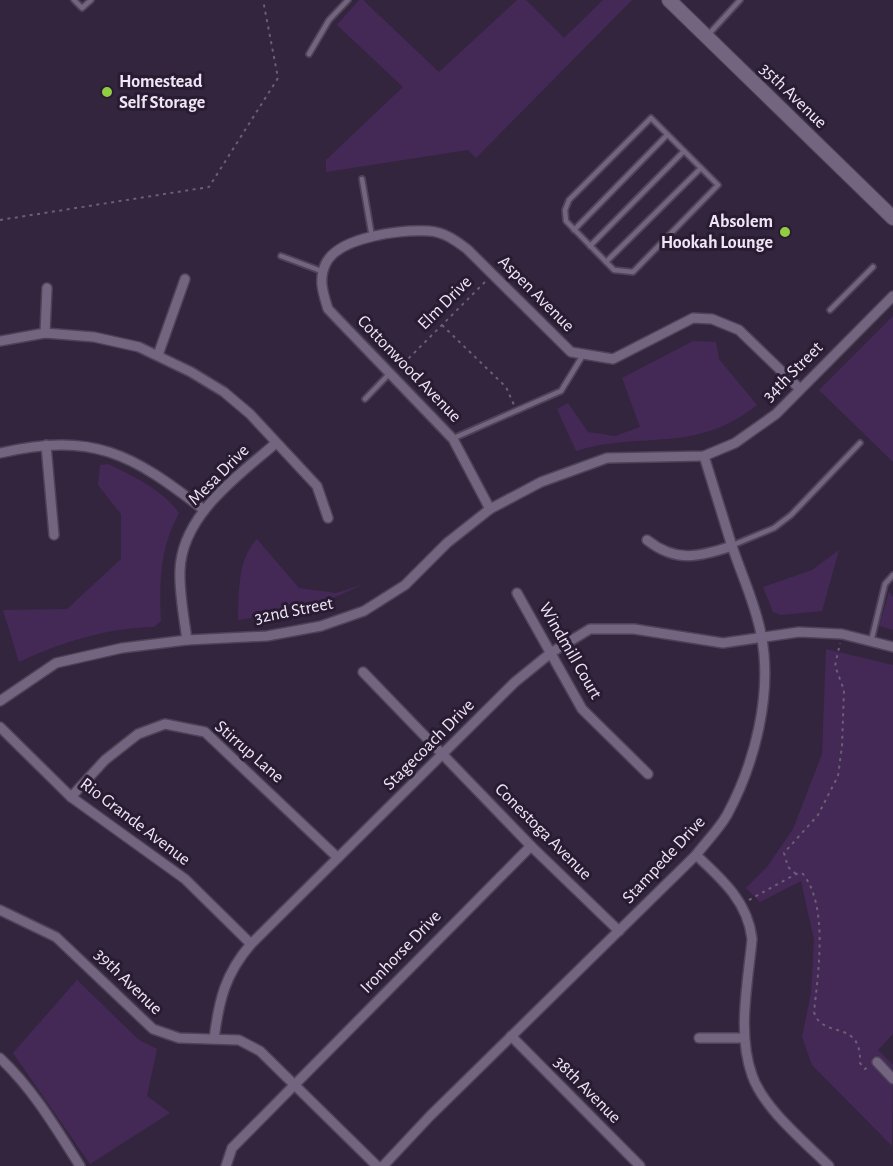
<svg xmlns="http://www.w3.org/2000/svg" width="893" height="1166" font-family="'Alegreya Sans',sans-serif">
<rect width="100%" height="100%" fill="#33253d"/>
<!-- green -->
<g fill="#442957">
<path d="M359,0H363L439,72L517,0H526L564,38L603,0H632L476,158L468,150L326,172V160L403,87L337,25Z"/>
<path d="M893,316V462L819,390Z"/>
<path d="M693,341L716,342L719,359L757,405C694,455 644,430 576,451L557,409L568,403L588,432L615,436L640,427L622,378Z"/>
<path d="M108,464C133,476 163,490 179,513C160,548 159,581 161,621L154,627C106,628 62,642 19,662L3,610L67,609L121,559V514L98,485L100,465Z"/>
<path d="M257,539L299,588L336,593L364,584L309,609L238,620C239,593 237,560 257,539Z"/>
<path d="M839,550L822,611L781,615L773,612L763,587L812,570Z"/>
<path d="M889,592L893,597V630L879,626Z"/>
<path d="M826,649L893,665V1034L878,1050L893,1065L892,1146L812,1065L802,1037L811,993L814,940L801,881L760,902L746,888L767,867L793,829L822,754Z"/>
<path d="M77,980L139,1040L157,1049L147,1096L170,1113L90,1164L13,1053Z"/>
</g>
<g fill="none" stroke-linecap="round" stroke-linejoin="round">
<defs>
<g id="service">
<path d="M74,0L82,8L91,0"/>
<path d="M708,35L740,0"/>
<path d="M309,54L329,20L348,0"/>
<path d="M651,118L718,185L633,272L614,270L566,221L565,210L569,200Z"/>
<path d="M362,179L372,237"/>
<path d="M574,230L667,135"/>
<path d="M590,246L684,151"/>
<path d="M281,256L324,272"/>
<path d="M606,262L701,168"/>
<path d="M830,310L873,267"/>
<path d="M365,399L390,373"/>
<path d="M454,438L561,391L583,355"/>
<path d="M733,545L774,528L791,515L860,443"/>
<path d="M871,642L885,584L893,575"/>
</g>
<g id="minor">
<path d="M45,333L47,288"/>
<path d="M0,341L45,333L94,337L139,347L191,372L224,392L250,414L317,486L328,518"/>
<path d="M158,355L185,279"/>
<path d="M46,445L54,535"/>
<path d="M0,453C93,432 131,453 204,510"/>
<path d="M490,509L453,439L328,309C323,293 318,279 326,263C340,236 401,230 429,231C444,232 455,240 467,249L571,352L613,359L693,318L712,319L739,330L800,389"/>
<path d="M647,540C676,563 699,557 732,546"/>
<path d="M517,593L582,709L648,774"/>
<path d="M187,640C184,617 179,593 180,570C182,515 238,476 276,443"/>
<path d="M363,672L531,846L619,931"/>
<path d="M0,701L56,663L122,648L187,640L267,636L321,626L364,611L405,585L447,543L490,509L541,482L607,458L704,456L735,443L776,414L893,296"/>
<path d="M0,727L71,797L185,879L251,944"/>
<path d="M71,797L105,760L138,734L165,724L205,732L337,857"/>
<path d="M696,855C722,879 748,902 752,939C748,983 737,1033 752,1075C763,1108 805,1142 829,1166"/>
<path d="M0,910L56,937L153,1029L179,1038L239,1040L260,1051L377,1166"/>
<path d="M511,1036L640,1166"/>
<path d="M699,1038H744"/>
<path d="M214,1039C219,1000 225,974 251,944L515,682L552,652L590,629H634L723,643L799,632L842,634L893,647"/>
<path d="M0,1058C33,1089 56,1128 80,1166"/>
<path d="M877,1062L893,1079"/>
<path d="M226,1166L232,1148L531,846"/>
<path d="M383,1166L430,1116L696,855C706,842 719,829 727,815C755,763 773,693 761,634C755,602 741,574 731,543C722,514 713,485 704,456"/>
</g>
<path id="secondary" d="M669,0L893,218"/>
</defs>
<!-- service casing -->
<use href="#service" stroke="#4d4256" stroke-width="8"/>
<!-- minor casing -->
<use href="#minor" stroke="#4d4256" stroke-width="12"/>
<!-- secondary casing -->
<use href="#secondary" stroke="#4d4256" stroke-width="16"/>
<!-- path -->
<g stroke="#6b5f75" stroke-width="2" stroke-dasharray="3 4.5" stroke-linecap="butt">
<path d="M0,220L209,187L278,78L263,0"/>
<path d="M442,325L506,387L514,405"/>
<path d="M398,369L485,282"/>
<path d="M796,874L788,867L784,853L818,815L838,776L842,746L844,690L835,666L840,643"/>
<path d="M749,900L796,874L802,873C829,904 818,974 814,1012C822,1040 862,1018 860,1063L865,1069L868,1067"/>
</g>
<!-- service -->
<use href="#service" stroke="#73647f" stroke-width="4.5"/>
<!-- minor -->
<use href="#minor" stroke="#73647f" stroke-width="9"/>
<!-- secondary -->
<use href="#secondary" stroke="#73647f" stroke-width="14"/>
</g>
<!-- markers -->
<g fill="#91cd40" stroke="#291c32" stroke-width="2">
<circle cx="107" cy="92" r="6"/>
<circle cx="785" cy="232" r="6"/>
</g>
<g text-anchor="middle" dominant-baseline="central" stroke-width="6" stroke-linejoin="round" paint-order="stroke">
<!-- poi labels -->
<g font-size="18" font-weight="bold" fill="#eee6f6" stroke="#291c32" text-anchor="start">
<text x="119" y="82">Homestead<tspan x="119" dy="21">Self Storage</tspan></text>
<text x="773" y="222" text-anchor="end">Absolem<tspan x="773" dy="21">Hookah Lounge</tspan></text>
</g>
<!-- street labels -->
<g font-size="18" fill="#eee6f6" stroke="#291c32">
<text transform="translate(793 96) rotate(44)">35th Avenue</text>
<text transform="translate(536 294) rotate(45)">Aspen Avenue</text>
<text transform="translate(445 303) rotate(-45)">Elm Drive</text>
<text transform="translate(409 369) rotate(46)">Cottonwood Avenue</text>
<text transform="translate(793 372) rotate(-45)">34th Street</text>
<text transform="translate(219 475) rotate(-45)">Mesa Drive</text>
<text transform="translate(294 611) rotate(-11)">32nd Street</text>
<text transform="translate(570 651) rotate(60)">Windmill Court</text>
<text transform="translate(429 745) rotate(-45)">Stagecoach Drive</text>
<text transform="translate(249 752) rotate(41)">Stirrup Lane</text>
<text transform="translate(135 822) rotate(37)">Rio Grande Avenue</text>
<text transform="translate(543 832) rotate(45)">Conestoga Avenue</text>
<text transform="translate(664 860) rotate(-47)">Stampede Drive</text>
<text transform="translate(401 952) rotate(-46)">Ironhorse Drive</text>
<text transform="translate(128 982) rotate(44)">39th Avenue</text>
<text transform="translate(587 1090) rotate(45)">38th Avenue</text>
</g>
</g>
</svg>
